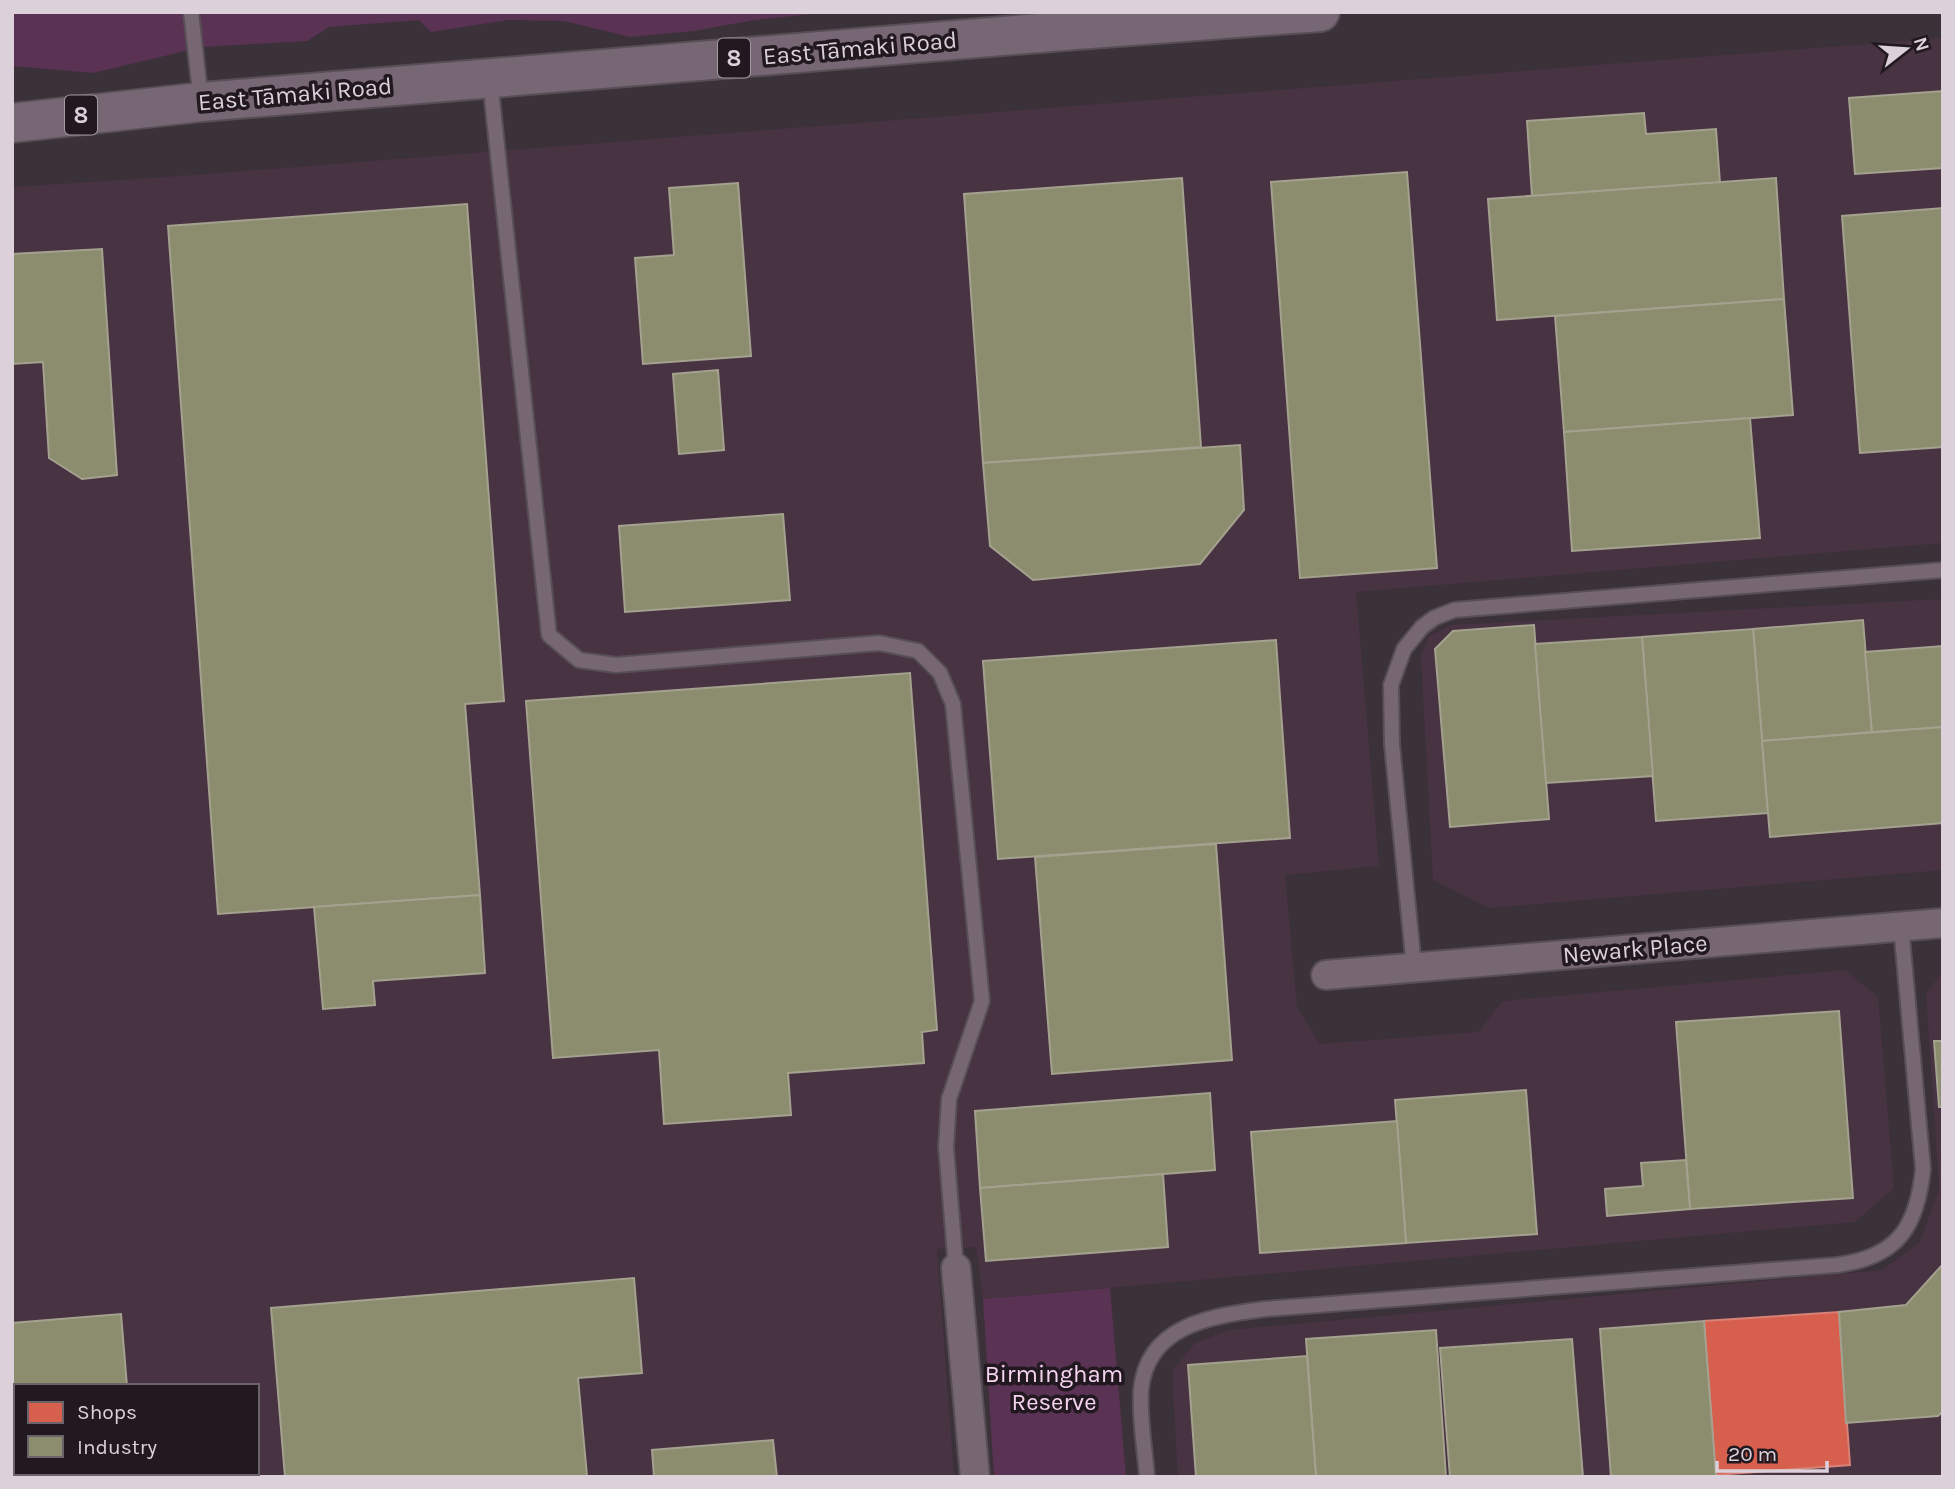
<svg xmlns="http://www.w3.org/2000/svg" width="1955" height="1489" font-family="Karla,sans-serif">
<rect width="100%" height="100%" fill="#3b3139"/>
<!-- built -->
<g fill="#483343" fill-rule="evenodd">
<path d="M1943,38V543L1356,592L1379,866L1285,875L1297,1007L1320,1044L1478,1032L1503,1001L1845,970L1878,997L1894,1188L1855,1222L983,1299L976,1247L937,1249L954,1477H12V187L167,177ZM16,1386H257V1473H16Z"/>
<path d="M1943,599V870L1489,908L1433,880L1421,655L1428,637L1451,625Z"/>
<path d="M1943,971V1477H1178L1172,1371L1195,1343L1229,1330L1882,1270L1920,1242L1939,1189L1926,994Z"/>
</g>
<!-- green -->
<g fill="#5a3254">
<path d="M12,12H830L754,20L694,31L630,37L564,21L508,20L431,32L419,20L329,27L307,41L202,47L93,73L12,66Z"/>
<path d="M1110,1288L1126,1477H994L983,1299Z"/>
</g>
<!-- shops -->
<path fill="#d6604d" stroke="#d88277" stroke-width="2" d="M1839,1312L1850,1465L1716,1475L1704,1321Z"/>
<!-- industry -->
<g fill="#8c8c6e" stroke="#a4a18e" stroke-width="2">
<path d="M1943,91V168L1855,174L1849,98Z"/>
<path d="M1644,113L1646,134L1716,129L1720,183L1532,196L1527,121Z"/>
<path d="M1407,172L1437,568L1300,578L1271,182Z"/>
<path d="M1182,178L1201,447L983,463L964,194Z"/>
<path d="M1776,178L1784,299L1497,320L1488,199Z"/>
<path d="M738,183L751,356L643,364L635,258L674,255L669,188Z"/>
<path d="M467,204L504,701L465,704L480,895L218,914L168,226Z"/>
<path d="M1943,208V447L1860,453L1842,216Z"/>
<path d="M102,249L117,475L82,479L49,458L43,362L12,364V254Z"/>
<path d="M1784,299L1793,415L1564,432L1555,316Z"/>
<path d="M718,370L724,450L679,454L673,374Z"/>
<path d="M1750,418L1760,538L1572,551L1564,432Z"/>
<path d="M1240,445L1244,510L1200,564L1033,580L990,546L983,463Z"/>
<path d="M783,514L790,600L625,612L619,526Z"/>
<path d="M1863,620L1872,732L1762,741L1753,629Z"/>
<path d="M1534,625L1549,819L1450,827L1435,649L1453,631Z"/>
<path d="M1753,629L1768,813L1656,821L1642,637Z"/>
<path d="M1642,637L1653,776L1546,783L1535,644Z"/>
<path d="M1276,640L1290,838L998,859L983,661Z"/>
<path d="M1943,646V727L1872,732L1865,652Z"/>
<path d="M910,673L937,1030L922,1032L924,1063L788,1073L791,1115L664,1124L659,1050L553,1058L526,701Z"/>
<path d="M1943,727V823L1770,837L1762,741Z"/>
<path d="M1216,844L1232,1060L1052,1074L1035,857Z"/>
<path d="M480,895L485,973L373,981L375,1005L323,1009L314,907Z"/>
<path d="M1839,1011L1853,1198L1690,1209L1676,1022Z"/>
<path d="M1934,1041H1943V1107H1939Z"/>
<path d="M1526,1090L1537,1234L1406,1243L1395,1100Z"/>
<path d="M1210,1093L1215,1170L980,1188L975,1111Z"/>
<path d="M1397,1121L1406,1243L1260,1253L1251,1132Z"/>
<path d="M1686,1160L1690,1209L1607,1216L1605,1189L1643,1186L1641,1163Z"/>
<path d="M1163,1174L1168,1247L986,1261L980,1188Z"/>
<path d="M1943,1264V1411L1938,1416L1846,1423L1839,1312L1906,1305Z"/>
<path d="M634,1278L642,1373L578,1378L587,1476L285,1477L271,1308Z"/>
<path d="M121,1314L127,1386H16V1473H59V1477H12V1323Z"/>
<path d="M1704,1321L1716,1477H1611L1600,1329Z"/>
<path d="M1436,1330L1446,1477H1316L1306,1339Z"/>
<path d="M1572,1339L1583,1477H1450L1440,1348Z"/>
<path d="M1307,1356L1316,1477H1196L1188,1365Z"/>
<path d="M773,1440L777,1477H654L652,1450Z"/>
</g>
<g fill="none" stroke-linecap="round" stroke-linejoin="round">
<defs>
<g id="service">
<path d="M191,12L201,101"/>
<path d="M490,80L549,635L579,660L616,665L879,643L918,651L940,673L953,704L982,1001L949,1099L946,1147L956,1268"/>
<path d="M1414,967L1392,745L1391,685L1404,649L1422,627L1434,618L1454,610L1943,570"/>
<path d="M1147,1477C1145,1449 1139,1418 1141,1390C1147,1324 1213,1316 1265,1309L1837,1265C1898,1257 1917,1227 1923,1169L1901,926"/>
</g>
<g id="minor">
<path d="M1326,975L1943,923"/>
<path d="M956,1268L975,1477"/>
</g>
<path id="primary" d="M12,123L201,102L1076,30L1320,12"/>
</defs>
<!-- service casing -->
<use href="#service" stroke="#574f55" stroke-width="18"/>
<!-- minor casing -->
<use href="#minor" stroke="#574f55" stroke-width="32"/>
<!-- primary casing -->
<use href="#primary" stroke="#574f55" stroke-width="42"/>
<!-- service -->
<use href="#service" stroke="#766773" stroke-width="14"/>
<!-- minor -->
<use href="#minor" stroke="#766773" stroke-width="28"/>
<!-- primary -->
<use href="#primary" stroke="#776774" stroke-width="38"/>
</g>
<g text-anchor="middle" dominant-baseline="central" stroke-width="7" stroke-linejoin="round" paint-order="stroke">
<!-- shield labels -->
<g fill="#21191f" stroke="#a49aa2" stroke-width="2">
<rect x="718" y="38.5" width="32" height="39" rx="5"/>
<rect x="65" y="95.5" width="32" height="39" rx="5"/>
</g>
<g font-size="23" font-weight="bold" fill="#dcd1da">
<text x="734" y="58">8</text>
<text x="81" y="115">8</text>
</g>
<!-- street labels -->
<g font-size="24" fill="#dcd1da" stroke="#21191f">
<text transform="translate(860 48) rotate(-5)">East Tāmaki Road</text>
<text transform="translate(295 94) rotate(-5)">East Tāmaki Road</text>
<text transform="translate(1635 949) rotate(-5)">Newark Place</text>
</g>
<!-- park labels -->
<g font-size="24" fill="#f6d3ef" stroke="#21191f">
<text x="1054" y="1374">Birmingham<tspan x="1054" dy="28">Reserve</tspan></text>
</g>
</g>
<!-- border -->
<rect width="1955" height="1489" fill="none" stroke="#dcd1da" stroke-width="28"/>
<!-- legend -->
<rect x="14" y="1384" width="245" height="91" fill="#21191f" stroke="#6c636a" stroke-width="2"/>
<rect x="28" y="1402" width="35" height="21" fill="#d6604d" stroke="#6c636a" stroke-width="2"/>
<text x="77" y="1419" font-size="21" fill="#dcd1da">Shops</text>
<rect x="28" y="1436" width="35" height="21" fill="#8c8c6e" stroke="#6c636a" stroke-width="2"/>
<text x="77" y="1454" font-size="21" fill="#dcd1da">Industry</text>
<!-- north arrow -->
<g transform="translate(1906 49) rotate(73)" stroke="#21191f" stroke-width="5" paint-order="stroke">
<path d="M0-5L12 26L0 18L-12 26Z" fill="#dcd1da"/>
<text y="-10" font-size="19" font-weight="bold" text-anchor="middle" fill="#dcd1da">N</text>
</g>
<!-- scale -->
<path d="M1717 1461v10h110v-10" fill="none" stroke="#dcd1da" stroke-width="3.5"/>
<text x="1728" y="1461" font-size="21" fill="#dcd1da" stroke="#21191f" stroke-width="5" paint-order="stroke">20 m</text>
</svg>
